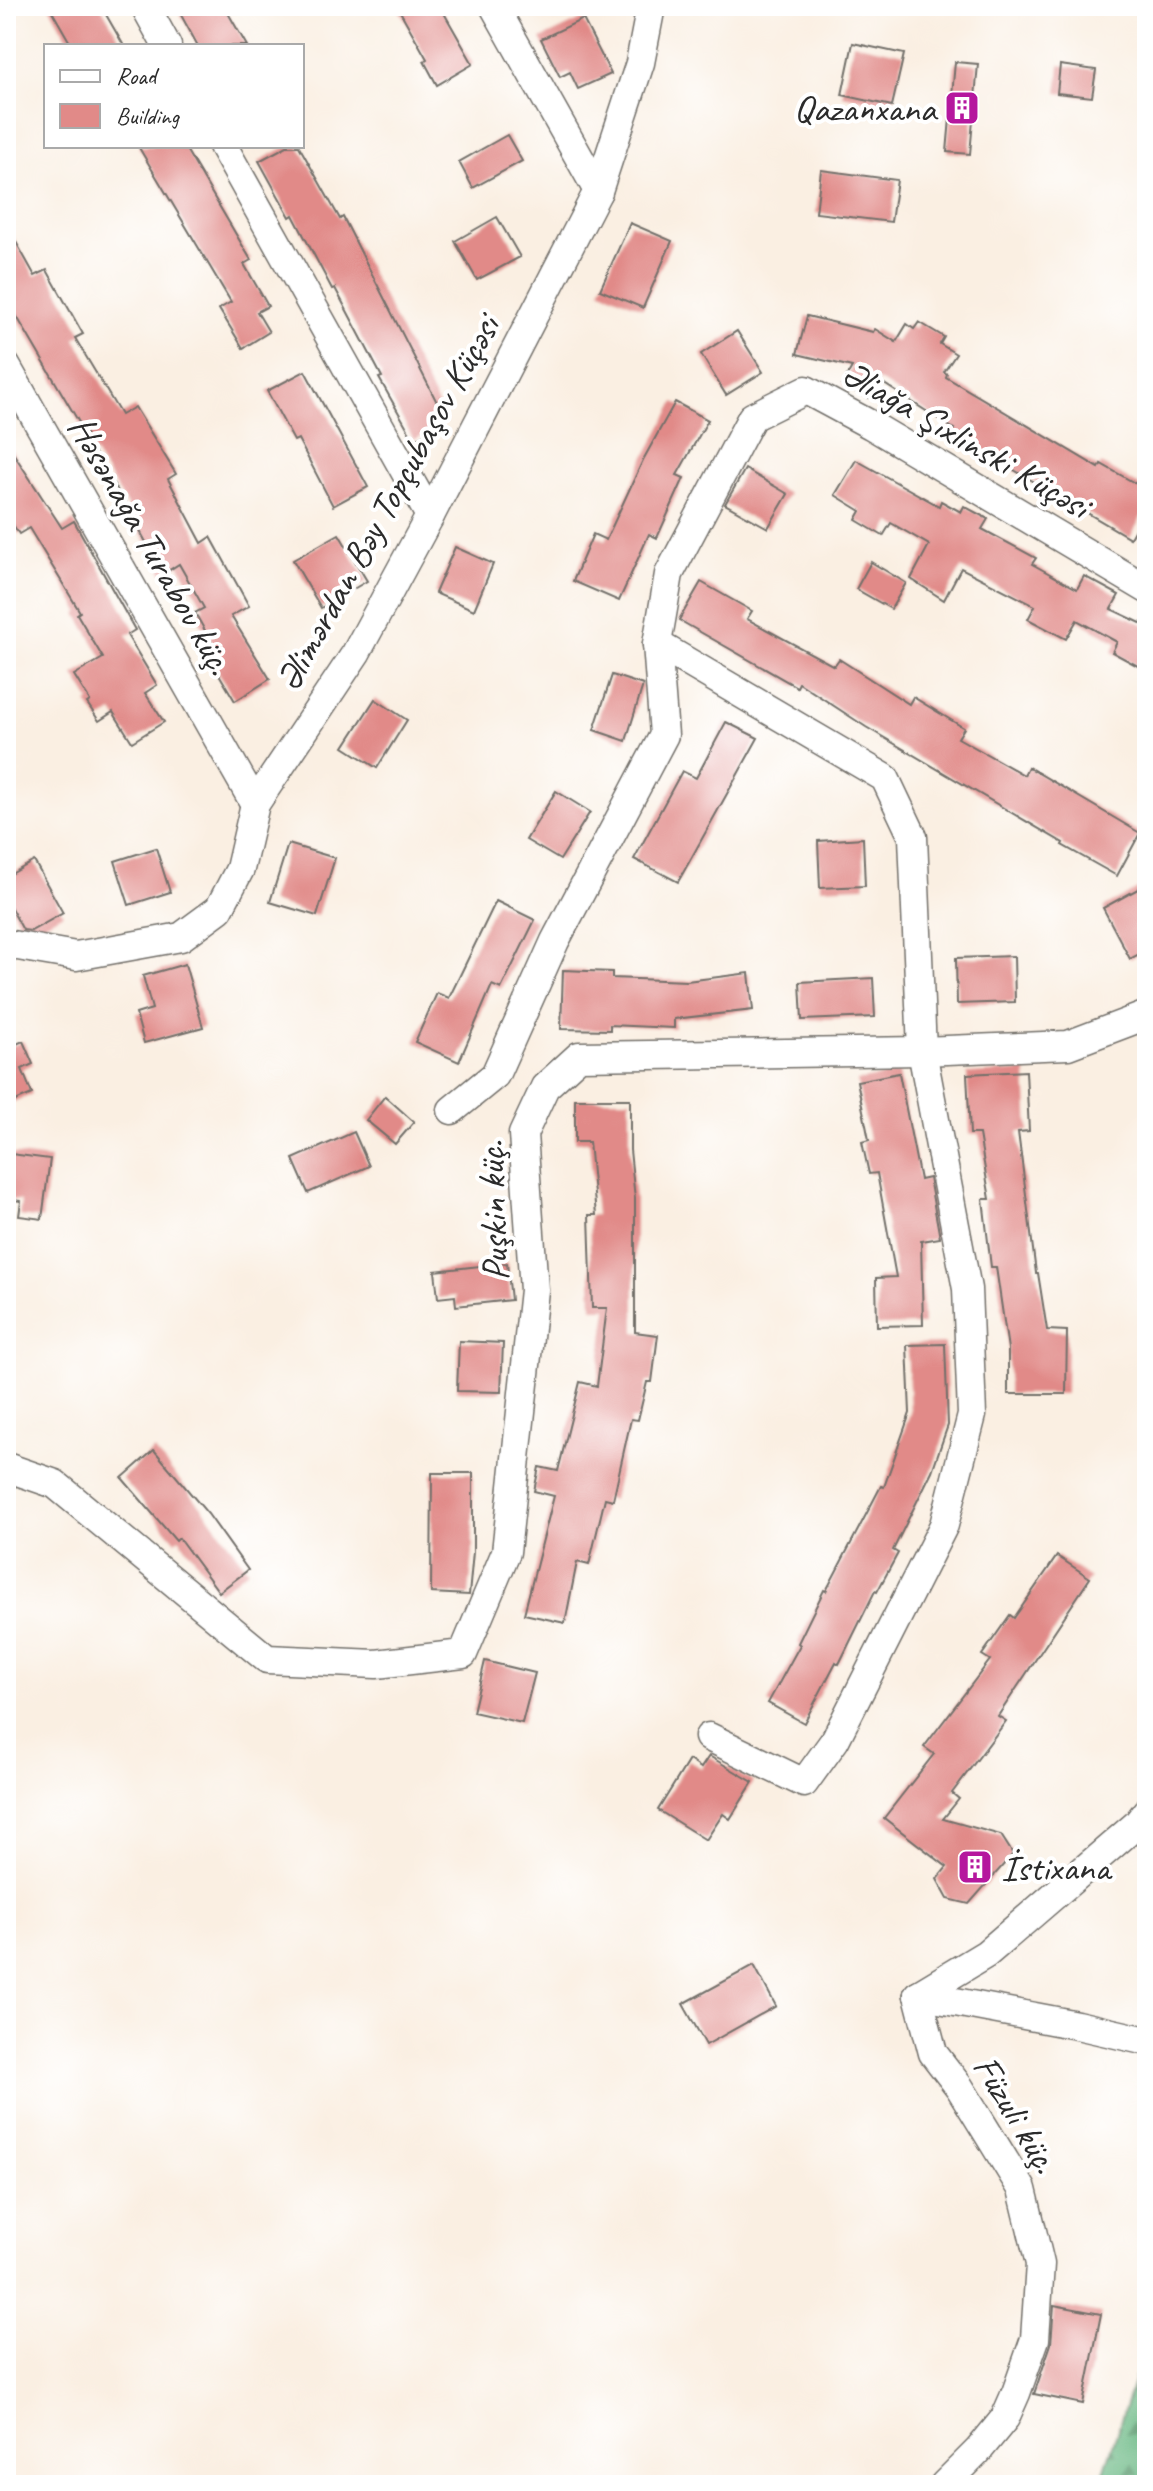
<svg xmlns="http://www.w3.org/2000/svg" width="1153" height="2491" font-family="Caveat,sans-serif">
<defs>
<pattern id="forest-firs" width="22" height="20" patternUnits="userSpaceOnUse" patternTransform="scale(2)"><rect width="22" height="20" fill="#69b883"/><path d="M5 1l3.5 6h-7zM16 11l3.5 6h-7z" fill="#57966b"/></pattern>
</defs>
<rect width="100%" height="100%" fill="#fff"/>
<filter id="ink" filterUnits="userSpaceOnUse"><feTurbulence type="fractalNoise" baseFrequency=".0125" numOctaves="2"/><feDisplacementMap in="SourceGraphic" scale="16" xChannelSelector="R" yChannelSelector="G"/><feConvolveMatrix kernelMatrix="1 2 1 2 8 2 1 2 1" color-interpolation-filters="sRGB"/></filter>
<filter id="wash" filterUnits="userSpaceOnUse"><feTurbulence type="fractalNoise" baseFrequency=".006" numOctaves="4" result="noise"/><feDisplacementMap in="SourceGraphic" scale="32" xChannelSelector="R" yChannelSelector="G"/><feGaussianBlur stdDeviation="1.8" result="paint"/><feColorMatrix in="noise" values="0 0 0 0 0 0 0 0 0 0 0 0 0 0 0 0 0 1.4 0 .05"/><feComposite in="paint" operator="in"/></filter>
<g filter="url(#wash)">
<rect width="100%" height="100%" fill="#faefe2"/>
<!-- forest -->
<path fill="url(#forest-firs)" stroke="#4a7257" stroke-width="2" d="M1147,2339V2485H1100Z"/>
<g id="blocks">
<!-- building -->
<g fill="#e18a88">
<path d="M49,6H101L124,46H72Z"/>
<path d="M176,6H224L247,46H198Z"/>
<path d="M397,6H440L473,64L437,85L424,61L427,59Z"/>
<path d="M583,19L611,74L578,89L570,72L560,77L541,39Z"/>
<path d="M853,43L904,54L892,106L842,95Z"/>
<path d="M955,62L978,64L970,154L947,152Z"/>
<path d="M1060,65L1096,70L1092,97L1057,93Z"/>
<path d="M507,135L522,161L473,188L459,162Z"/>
<path d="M138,146H184L251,260L244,264L268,306L257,312L269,332L243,348L219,309L231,302Z"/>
<path d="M287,146H299L340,219L343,217L447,422L414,440L379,378L382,377L335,288L332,289L293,215L290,217L259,161Z"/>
<path d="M821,170L897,180L891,222L816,213Z"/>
<path d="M497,217L520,257L477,280L455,241Z"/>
<path d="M630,223L672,241L643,308L600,290Z"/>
<path d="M6,224L35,276L47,270L83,334L75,338L121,415L135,407L176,474L168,479L202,543L211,537L249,606L231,616L270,679L235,701L213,664L221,659L195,613L204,608L179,564L163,574L124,501L85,437L87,436L6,298Z"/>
<path d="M807,316L873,332L875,329L896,342L907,324L914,329L919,322L944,337L940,344L956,354L944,372L947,374L946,377L1099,468L1101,464L1147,490V507L1130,538L951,433L954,429L878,380L869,398L842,385L852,367L797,354Z"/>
<path d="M737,331L763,372L726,395L701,354Z"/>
<path d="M305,371L368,487L333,506L298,439L294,441L267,391Z"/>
<path d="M675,402L708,420L677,475L684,478L657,538L649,534L619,601L573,581L593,534L606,540L643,460Z"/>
<path d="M6,442L62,528L74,521L135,630L127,635L157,685L145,693L164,722L132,742L113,712L99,721L87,703L90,701L74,675L103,658L77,614L80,612L29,528L19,534L6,514Z"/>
<path d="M856,460L939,506L941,501L961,512L964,506L988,519L982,529L1036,558L1032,564L1077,589L1084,576L1119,595L1111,609L1147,626V671L1112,652L1117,642L1077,620L1066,639L1028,619L1035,606L961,568L944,600L911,579L929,545L891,523L883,536L856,520L861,511L835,495Z"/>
<path d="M745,469L788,494L768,528L725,504Z"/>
<path d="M339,534L367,581L321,608L293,560Z"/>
<path d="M455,547L493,564L474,610L435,593Z"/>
<path d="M871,562L906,583L891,609L856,589Z"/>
<path d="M701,582L752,611L747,619L834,666L839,659L909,704L913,697L964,728L958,738L1024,775L1028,767L1140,833L1117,876L1062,845L1063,843L866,727L799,683L797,687L679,620Z"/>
<path d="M612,675L643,685L626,741L594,730Z"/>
<path d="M375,699L407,720L377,768L344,747Z"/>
<path d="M726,722L758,738L678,882L634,859L682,771L696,778Z"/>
<path d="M556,791L590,812L560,860L526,840Z"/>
<path d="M863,838L865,886L820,888L818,841Z"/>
<path d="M288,844L335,858L317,916L270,902Z"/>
<path d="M156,848L170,892L129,905L115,861Z"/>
<path d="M34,861L63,913L31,931L23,930L6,899V877Z"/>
<path d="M1147,884V950L1130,959L1103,908Z"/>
<path d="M496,901L535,920L501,989L492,985L459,1062L415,1042L437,993L449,998Z"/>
<path d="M1014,956L1015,1002L957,1004L956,958Z"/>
<path d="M185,964L203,1027L144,1043L136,1014L152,1009L143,976Z"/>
<path d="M563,970L612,972V978L687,981L749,973L753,1010L674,1019V1028L610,1025V1030L561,1029Z"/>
<path d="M873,978L875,1017L802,1020L800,982Z"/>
<path d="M6,1032L12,1046L23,1041L33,1064L22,1069L32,1094L6,1105Z"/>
<path d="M1026,1071L1029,1131L1018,1132L1036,1273H1038L1047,1330L1067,1331L1066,1394H1008V1349L996,1267H991L983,1199H990L979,1134H970L967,1074Z"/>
<path d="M899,1073L920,1180L929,1178L940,1238L921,1241L923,1325L877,1326L876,1278L896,1277L877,1173L869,1174L862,1142L869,1140L857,1081Z"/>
<path d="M385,1096L414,1122L395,1144L366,1120Z"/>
<path d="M575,1099H630V1150L635,1199V1332L658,1335L652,1382H647L638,1420L631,1419L613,1500L605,1498L589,1565L577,1562L565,1623L524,1614L554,1496L534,1491L539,1467L558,1471L580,1382L597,1386L607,1308H592L589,1215H596L589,1142H575Z"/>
<path d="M354,1132L369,1166L308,1193L293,1159Z"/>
<path d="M11,1154L50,1159L42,1219L19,1216L21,1201L6,1199Z"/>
<path d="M507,1263L511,1300L456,1306L455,1296L438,1298L435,1271Z"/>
<path d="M459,1341L503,1343L501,1392L457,1391Z"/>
<path d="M945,1344L948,1425L932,1471L893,1550L898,1553L877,1592L875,1591L839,1664L836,1662L804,1723L768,1703L800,1645L798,1643L824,1590L826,1591L881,1486L884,1487L910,1413L907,1345Z"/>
<path d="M154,1450L208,1514L248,1570L219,1592L179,1538L176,1541L122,1478Z"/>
<path d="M432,1473H473V1552L469,1595L431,1593Z"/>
<path d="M1057,1556L1090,1578L998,1716L1006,1721L952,1793L959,1799L943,1819L1001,1835L1013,1854L969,1904L948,1899L937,1879L947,1867L884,1818L934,1754L924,1747L990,1660L982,1655L1010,1615L1014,1618Z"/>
<path d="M485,1661L535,1673L522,1723L473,1712Z"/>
<path d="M709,1756L753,1782L730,1819L723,1814L706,1840L658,1810L689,1760L701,1768Z"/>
<path d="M754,1965L776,2006L706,2045L683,2004Z"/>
<path d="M1054,2305L1101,2314L1083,2404L1034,2394L1051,2344Z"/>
</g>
</g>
</g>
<g filter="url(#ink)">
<use href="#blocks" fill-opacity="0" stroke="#73706b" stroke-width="2"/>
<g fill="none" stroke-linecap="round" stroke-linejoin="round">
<defs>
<g id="street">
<path d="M145,6L167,46"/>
<path d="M494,6L598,191"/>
<path d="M223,146L430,516"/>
<path d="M6,366L255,804"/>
<path d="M657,644L885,778L913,837L922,1051L967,1289L972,1415L944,1525L835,1740L804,1783L709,1737"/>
<path d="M6,944L76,956L181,937L219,909L240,869L255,804L356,653L430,516L598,191L640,63L651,6"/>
<path d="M452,1110L495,1075L555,941L664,735L657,644L669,574L752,417L806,390L871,425L1147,589"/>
<path d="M6,1467L55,1484L267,1659L376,1664L463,1654L506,1552L534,1290L523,1134L545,1087L579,1056L922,1051L1068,1045L1147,1015"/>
<path d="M918,1995L933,2053L960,2088L1022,2189L1040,2264L1035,2339L1016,2393L1005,2418L978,2451L944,2485"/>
<path d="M918,1995L986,1954L1137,1824L1147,1811"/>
<path d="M918,1995L1077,2025L1147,2041"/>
</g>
</defs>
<!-- street casing -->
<use href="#street" stroke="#73706b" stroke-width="31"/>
<!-- street -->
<use href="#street" stroke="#fff" stroke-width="28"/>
</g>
</g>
<!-- icons -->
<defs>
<symbol id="building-square" viewBox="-11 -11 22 22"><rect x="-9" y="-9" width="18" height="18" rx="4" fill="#b5179e" stroke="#fff"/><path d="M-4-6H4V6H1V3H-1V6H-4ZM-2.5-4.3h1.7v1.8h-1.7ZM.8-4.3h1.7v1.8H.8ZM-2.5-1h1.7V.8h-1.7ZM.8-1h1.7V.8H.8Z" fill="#fff"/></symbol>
</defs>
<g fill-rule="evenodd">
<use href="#building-square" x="942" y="88" width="40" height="40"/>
<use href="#building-square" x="955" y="1847" width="40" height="40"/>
</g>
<g text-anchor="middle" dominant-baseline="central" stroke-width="8" stroke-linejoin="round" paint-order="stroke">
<!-- poi labels -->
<g font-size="38" fill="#2b2b2b" stroke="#fff" text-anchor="end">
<text x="936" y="108">Qazanxana</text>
<text x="1001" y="1867" text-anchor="start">İstixana</text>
</g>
<!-- street labels -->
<g font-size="38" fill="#2b2b2b" stroke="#fff">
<text transform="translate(966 439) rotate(30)">Əliağa Şıxlinski Küçəsi</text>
<text transform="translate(387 503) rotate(-61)">Əlimərdan Bəy Topçubaşov Küçəsi</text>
<text transform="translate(151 545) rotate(60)">Həsənağa Turabov küç.</text>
<text transform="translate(493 1211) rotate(-92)">Puşkin küç.</text>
<text transform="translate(1016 2114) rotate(59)">Füzuli küç.</text>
</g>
</g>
<!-- margin -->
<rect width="1153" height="2491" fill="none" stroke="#fff" stroke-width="32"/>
<!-- legend -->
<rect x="44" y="44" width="260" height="104" fill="#ffffff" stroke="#aaaaaa" stroke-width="2"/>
<rect x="60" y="70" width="40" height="12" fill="#ffffff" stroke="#aaaaaa" stroke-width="2"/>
<text x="116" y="84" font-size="24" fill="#2b2b2b">Road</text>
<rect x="60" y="104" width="40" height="24" fill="#e18a88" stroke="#aaaaaa" stroke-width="2"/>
<text x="116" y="124" font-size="24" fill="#2b2b2b">Building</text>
</svg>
